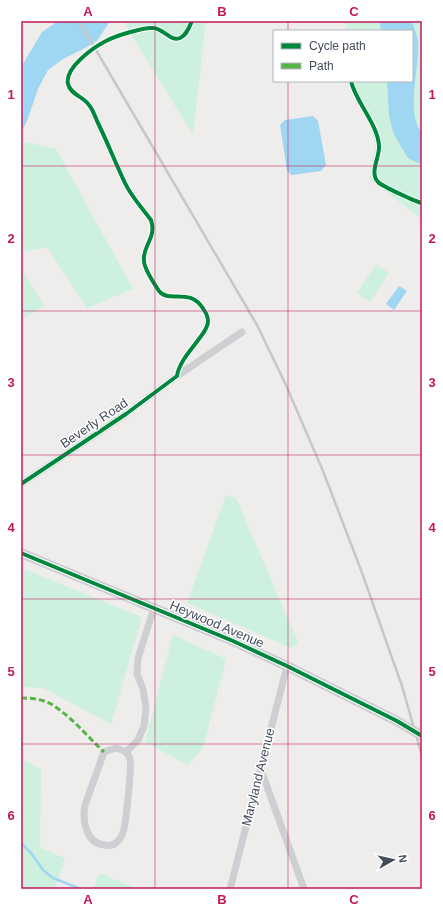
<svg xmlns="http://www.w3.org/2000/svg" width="443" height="910" font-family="Helvetica,sans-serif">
<rect width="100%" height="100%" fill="#eeedec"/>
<!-- green -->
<g fill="#cef0df">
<path d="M123,21H206L193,135Z"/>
<path d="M345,21H422V219L369,179L375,144L354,81H412V31H347Z"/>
<path d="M21,141L56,149L133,289L87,308L47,247L21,252Z"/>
<path d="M376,264L389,273L370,302L357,293Z"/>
<path d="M21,269H22L44,306L21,320Z"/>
<path d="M226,495L236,498L298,642L291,648L187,603Z"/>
<path d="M21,568L142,617L111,724L43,688L21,687Z"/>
<path d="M173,635L226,659L203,748L188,765L145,742Z"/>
<path d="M21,758L41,770L40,848L65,858L55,889H21Z"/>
<path d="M99,873L138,889H93Z"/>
</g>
<!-- water -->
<g fill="#9fd6f1">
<path d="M58,21H110L97,41L83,49L63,59L48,70L38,89L27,121L21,133V67L42,32Z"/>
<path d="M380,21H412C414,28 417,35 418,42C420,64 405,117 422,132V165L408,158L400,145L393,132L389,115L387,81H412V31H381Z"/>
<path d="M313,116L318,121L326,165L321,171L292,175L287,171L280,125L285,120Z"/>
<path d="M399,286L407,291L394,310L386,304Z"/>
</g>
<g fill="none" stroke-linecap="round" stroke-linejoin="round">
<!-- stream -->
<path stroke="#9fd6f1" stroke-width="2.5" d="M21,843L32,854L43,870L53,878L81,889"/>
<!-- street -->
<g stroke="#cdcfd2" stroke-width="7">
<path d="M21,484L126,414L177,376L242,332"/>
<path d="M116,748C123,750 128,752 130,759C132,765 126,820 124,829C123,833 121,839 117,842C115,845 109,846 106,845C86,845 82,820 85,805L104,752Z"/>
<path d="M126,752L138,740L144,726L146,708L143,689L137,674L138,658L154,608"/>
<path d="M260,767L304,889"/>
<path d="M230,889L287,666"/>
</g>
<!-- secondary -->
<path stroke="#ccced2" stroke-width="10" d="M21,553L233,641L287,666L397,721L422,736"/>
<!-- rail -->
<path stroke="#c5c7c9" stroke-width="2.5" d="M79,21L257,325L285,383L323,471L361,570L402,686L422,756"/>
<!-- quiet -->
<path stroke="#57b448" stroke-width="3" stroke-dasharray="6 3" stroke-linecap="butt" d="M21,698C31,698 42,699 51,704C71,716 87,736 104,752"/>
<defs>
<g id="cycleway">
<path d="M351,81C355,101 378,124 379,146C380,157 369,172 378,182C382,186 416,202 422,203"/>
<path d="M21,484L126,414L177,376C180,355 208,335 208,321C208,316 206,313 204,310C190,286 169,304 159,291C155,285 144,268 144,261C142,246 157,238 151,220C142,208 131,196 125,183C115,162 107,141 97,121C95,116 93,110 89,105C84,97 70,94 68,84C64,68 94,47 106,41C115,36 144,27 153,28C163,28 170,42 180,38C187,35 189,27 192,21"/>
<path d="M21,553L233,641L287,666L397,721L422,736"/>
</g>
</defs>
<!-- cycleway casing -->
<use href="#cycleway" stroke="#fff" stroke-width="6"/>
<!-- cycleway -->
<use href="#cycleway" stroke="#00873e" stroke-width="4"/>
</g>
<!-- grid -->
<path fill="none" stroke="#c2185b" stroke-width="1" stroke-opacity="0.55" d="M155,21V889M288,21V31M288,81V889M21,166H422M21,311H422M21,455H422M21,599H422M21,744H422"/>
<g text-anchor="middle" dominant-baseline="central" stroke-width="3" stroke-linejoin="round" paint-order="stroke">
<!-- street labels -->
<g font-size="13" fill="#434c5a" stroke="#fff">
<text transform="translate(94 423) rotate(-34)">Beverly Road</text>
<text transform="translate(217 624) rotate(23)">Heywood Avenue</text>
<text transform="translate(258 777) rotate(-76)">Maryland Avenue</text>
</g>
</g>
<!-- border -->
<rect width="443" height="910" fill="none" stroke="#ffffff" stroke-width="44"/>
<!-- legend -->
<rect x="273" y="30" width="140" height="52" fill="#ffffff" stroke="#b4b7bd"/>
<rect x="281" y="43" width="20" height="6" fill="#00873e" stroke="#b4b7bd"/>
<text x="309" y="50" font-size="12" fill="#434c5a">Cycle path</text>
<rect x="281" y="63" width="20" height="6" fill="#57b448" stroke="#b4b7bd"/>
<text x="309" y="70" font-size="12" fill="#434c5a">Path</text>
<!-- north arrow -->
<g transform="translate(393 860) rotate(82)" stroke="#ffffff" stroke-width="3" paint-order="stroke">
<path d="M0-3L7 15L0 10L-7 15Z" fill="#434c5a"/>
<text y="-6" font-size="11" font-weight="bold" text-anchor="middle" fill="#434c5a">N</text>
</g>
<rect x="22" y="22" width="399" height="866" fill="none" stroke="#c2185b" stroke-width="1.5"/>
<g font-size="13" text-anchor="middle" font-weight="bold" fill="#c2185b">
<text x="88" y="16">A</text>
<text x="222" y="16">B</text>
<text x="354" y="16">C</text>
<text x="11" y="99">1</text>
<text x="432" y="99">1</text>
<text x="11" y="243">2</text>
<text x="432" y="243">2</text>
<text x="11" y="387">3</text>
<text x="432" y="387">3</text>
<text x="11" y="532">4</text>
<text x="432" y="532">4</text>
<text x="11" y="676">5</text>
<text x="432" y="676">5</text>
<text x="11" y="820">6</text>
<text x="432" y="820">6</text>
<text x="88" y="904">A</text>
<text x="222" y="904">B</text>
<text x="354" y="904">C</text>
</g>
</svg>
